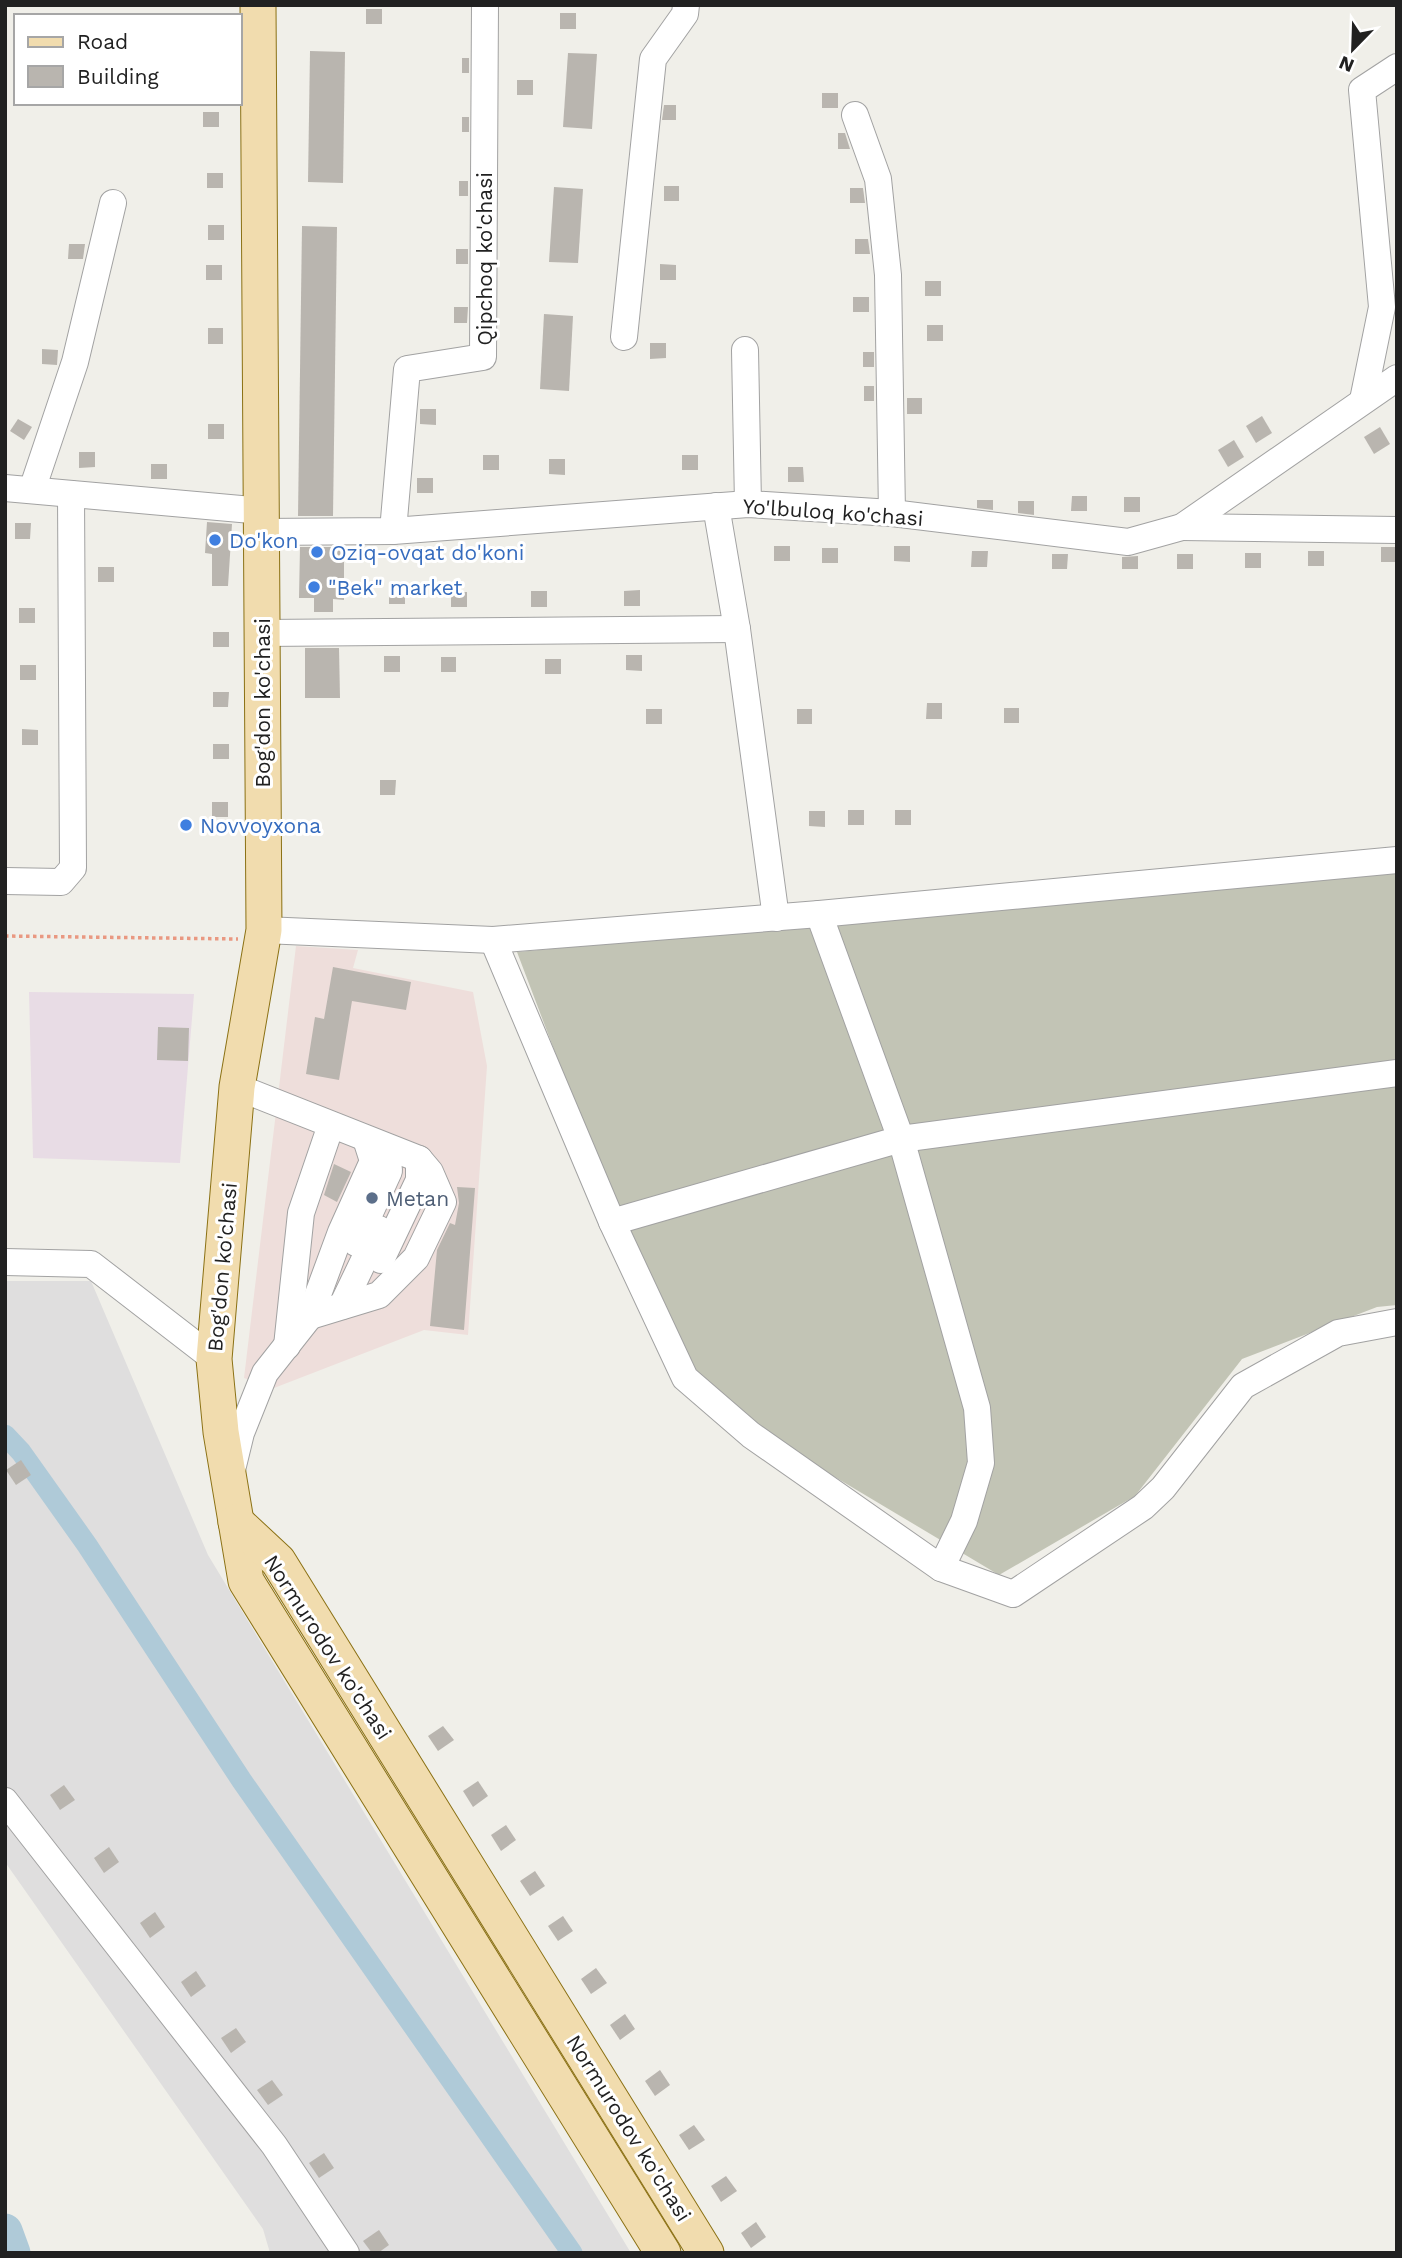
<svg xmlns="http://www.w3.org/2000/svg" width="1402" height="2258" font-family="'Work Sans',sans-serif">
<rect width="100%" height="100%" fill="#f0efe9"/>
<!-- residential -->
<path fill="#dfdede" d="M5,1281H91L208,1555L631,2253H270L263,2229L5,1862Z"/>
<!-- commercial -->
<path fill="#eededb" d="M296,946L358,950L353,968L473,992L487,1066L468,1335L424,1330L274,1388L244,1378Z"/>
<!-- industrial -->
<path fill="#e8dce5" d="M29,992L194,994L180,1163L33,1158Z"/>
<!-- construction -->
<path fill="#c2c4b5" d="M1397,871V1305L1377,1307L1242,1359L1135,1496L999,1575L753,1428L694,1372L613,1205L517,952Z"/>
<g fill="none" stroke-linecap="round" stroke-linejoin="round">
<!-- canal -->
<path stroke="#afcad8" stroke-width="21" d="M5,1435L21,1452L87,1545L242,1781L572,2253"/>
<!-- river -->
<path stroke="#afcad8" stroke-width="35" d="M5,2231L13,2253"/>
</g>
<!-- building -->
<g fill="#b9b5af">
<rect x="366" y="9" width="16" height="15"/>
<rect x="560" y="13" width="16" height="16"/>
<path d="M310,51L345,52L343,183L308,182Z"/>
<path d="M568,53L597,54L592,129L563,127Z"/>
<rect x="462" y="58" width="7" height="15"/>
<rect x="517" y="80" width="16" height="15"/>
<rect x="822" y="93" width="16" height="15"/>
<path d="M664,105H676V120H662Z"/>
<rect x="203" y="112" width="16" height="15"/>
<rect x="462" y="117" width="7" height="15"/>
<path d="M838,133H845L850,149H838Z"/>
<rect x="207" y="173" width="16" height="15"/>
<rect x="459" y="181" width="9" height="15"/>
<rect x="664" y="186" width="15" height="15"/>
<path d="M554,187L583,189L578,263L549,262Z"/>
<path d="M850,188H863L865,203H850Z"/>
<rect x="208" y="225" width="16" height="15"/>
<path d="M302,226L337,227L333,516H298Z"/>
<path d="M855,239H868L870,254H855Z"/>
<path d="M69,244H85L83,259H68Z"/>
<rect x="456" y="249" width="12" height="15"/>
<path d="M660,264L676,265V280H660Z"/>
<rect x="206" y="265" width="16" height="15"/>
<rect x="925" y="281" width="16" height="15"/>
<rect x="853" y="297" width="16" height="15"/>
<path d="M454,307H468L467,323H454Z"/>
<path d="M544,314L573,316L569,391L540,389Z"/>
<rect x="927" y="325" width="16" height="16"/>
<rect x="208" y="328" width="15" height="16"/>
<path d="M650,343H666V358L650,359Z"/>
<path d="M42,349L58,350L57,365L42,364Z"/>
<rect x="863" y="352" width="11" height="15"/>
<rect x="864" y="386" width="10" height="15"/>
<rect x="907" y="398" width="15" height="16"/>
<path d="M420,409H436V425L420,424Z"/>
<path d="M1262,416L1272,433L1256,443L1246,426Z"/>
<path d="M18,419L32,427L24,440L10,431Z"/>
<rect x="208" y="424" width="16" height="15"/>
<path d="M1380,427L1390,444L1374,454L1364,437Z"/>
<path d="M1234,440L1244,457L1228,467L1218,450Z"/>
<path d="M79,452H95V467L79,468Z"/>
<rect x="483" y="455" width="16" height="15"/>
<rect x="682" y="455" width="16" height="15"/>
<path d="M549,459H565V475L549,474Z"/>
<rect x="151" y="464" width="16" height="15"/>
<path d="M788,467H803L804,482H788Z"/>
<rect x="417" y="478" width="16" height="15"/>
<path d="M1072,496H1087V511H1071Z"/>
<rect x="1124" y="497" width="16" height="15"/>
<path d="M977,500H993V510L977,508Z"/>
<path d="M1018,501H1034V515L1018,513Z"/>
<path d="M207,522L232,524L228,586H212V554L205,553Z"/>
<path d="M15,523H31L30,539H15Z"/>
<rect x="774" y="546" width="16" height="15"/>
<path d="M894,546H910V562L894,561Z"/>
<path d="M300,547H344V600L333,599V612H314V598H299Z"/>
<rect x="1381" y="547" width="16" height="15"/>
<rect x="822" y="548" width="16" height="15"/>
<path d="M972,551H988L987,567H971Z"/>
<rect x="1308" y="551" width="16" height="15"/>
<rect x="1245" y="553" width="16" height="15"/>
<path d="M1052,554H1068L1067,569H1052Z"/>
<rect x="1177" y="554" width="16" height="15"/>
<path d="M1138,556V569H1122V557Z"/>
<rect x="98" y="567" width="16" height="15"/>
<rect x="389" y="588" width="16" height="16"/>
<path d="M640,590V606H624V591Z"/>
<rect x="531" y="591" width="16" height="16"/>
<rect x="451" y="592" width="16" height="15"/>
<rect x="19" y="608" width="16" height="15"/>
<rect x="213" y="632" width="16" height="15"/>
<path d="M305,648H339L340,698H305Z"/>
<path d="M626,655H642V671L626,670Z"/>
<rect x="384" y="656" width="16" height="16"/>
<rect x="441" y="657" width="15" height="15"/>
<rect x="545" y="659" width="16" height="15"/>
<rect x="20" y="665" width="16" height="15"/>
<path d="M213,692H229L228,707H213Z"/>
<path d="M927,703H942V719H926Z"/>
<rect x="1004" y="708" width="15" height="15"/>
<rect x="646" y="709" width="16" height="15"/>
<rect x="797" y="709" width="15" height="15"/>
<path d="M22,729L38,730V745H22Z"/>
<rect x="213" y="744" width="16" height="15"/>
<path d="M380,780H396L395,795H380Z"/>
<rect x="212" y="802" width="16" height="15"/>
<rect x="848" y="810" width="16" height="15"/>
<rect x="895" y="810" width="16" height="15"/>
<path d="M809,811H825V827L809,826Z"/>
<path d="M333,967L411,982L406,1010L352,1001L339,1080L306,1074L315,1017L324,1019Z"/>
<path d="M158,1027L189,1028L188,1061L157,1060Z"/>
<path d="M334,1164L351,1172L337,1202L324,1195Z"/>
<path d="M457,1187L475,1188L464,1330L430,1326L437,1250L450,1223L455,1225L459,1203Z"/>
<path d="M21,1460L31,1475L16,1485L6,1470Z"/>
<path d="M443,1726L454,1740L438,1751L428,1736Z"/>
<path d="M478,1781L488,1796L473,1807L463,1791Z"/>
<path d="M64,1785L75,1800L60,1810L50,1795Z"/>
<path d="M506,1825L516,1840L501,1851L491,1835Z"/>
<path d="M109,1847L119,1862L104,1873L94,1858Z"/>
<path d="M535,1871L545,1886L530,1896L520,1881Z"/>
<path d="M155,1912L165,1927L150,1938L140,1923Z"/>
<path d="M563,1916L573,1931L558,1941L548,1926Z"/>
<path d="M596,1968L607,1983L591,1994L581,1979Z"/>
<path d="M196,1971L206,1986L191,1997L181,1982Z"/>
<path d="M625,2014L635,2029L620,2040L610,2025Z"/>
<path d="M236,2028L246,2042L231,2053L221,2038Z"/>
<path d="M660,2070L670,2085L655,2096L645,2081Z"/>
<path d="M272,2080L283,2095L268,2105L257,2090Z"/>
<path d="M694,2125L705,2140L689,2150L679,2135Z"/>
<path d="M324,2153L334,2168L319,2178L309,2163Z"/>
<path d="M726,2176L737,2191L721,2202L711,2186Z"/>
<path d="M756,2222L766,2237L751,2248L741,2233Z"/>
<path d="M379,2230L389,2245L378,2253H372L363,2241Z"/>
</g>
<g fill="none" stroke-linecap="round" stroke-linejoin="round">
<defs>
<g id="minor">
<path d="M855,115L878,179L888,275L892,513"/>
<path d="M624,337L653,59L685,14L686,5"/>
<path d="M745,350L748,504"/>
<path d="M1363,400L1382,307L1362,90L1397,67"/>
<path d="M5,488L263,511"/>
<path d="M32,490L75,362L113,203"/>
<path d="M716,506L737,629L776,918"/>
<path d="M1182,527L1397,530"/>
<path d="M393,531L407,369L483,357L485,5"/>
<path d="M261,532L393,531L748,504L892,513L1128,542L1182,527L1397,378"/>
<path d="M262,633L737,629"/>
<path d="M5,881L61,882L73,868L71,494"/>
<path d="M819,914L901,1139L977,1408L981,1463L964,1521L941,1568"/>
<path d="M264,930L493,940L819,914L1397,860"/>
<path d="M493,940L612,1222L685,1378L751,1435L941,1568L1013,1594L1143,1507L1163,1488L1243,1386L1338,1333L1397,1322"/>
<path d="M237,1087L419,1159L430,1172L443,1202L416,1258L379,1295L310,1316"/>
<path d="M612,1222L901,1139L1397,1073"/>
<path d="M356,1243L389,1171L387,1148"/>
<path d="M381,1260L419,1180V1159"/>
<path d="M5,1262L91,1264L214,1359"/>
<path d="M342,1306L379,1229"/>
<path d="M287,1346L301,1213L331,1125"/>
<path d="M231,1474L241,1433L265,1373L310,1316L341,1232L373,1161L366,1139"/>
<path d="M5,1801L274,2145L346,2253"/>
</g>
<g id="major">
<path d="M258,5L264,930L237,1087L214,1359L221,1432L246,1581L663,2253"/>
<path d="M236,1522L278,1561L706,2253"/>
</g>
</defs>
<!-- minor casing -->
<use href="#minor" stroke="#a2a2a2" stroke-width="28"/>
<!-- major casing -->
<use href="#major" stroke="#8b7114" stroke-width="37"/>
<!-- path -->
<path stroke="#e99881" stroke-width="3.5" stroke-dasharray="3.5 3.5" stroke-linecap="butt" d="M5,936L238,939"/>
<!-- minor -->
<use href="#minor" stroke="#fff" stroke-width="26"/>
<!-- major -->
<use href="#major" stroke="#f1dcae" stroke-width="35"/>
</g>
<!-- markers -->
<g fill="#3f7fe0" stroke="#fff" stroke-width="2.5">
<circle cx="215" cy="540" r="7"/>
<circle cx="317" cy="552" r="7"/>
<circle cx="314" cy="587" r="7"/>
<circle cx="186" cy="825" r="7"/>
</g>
<circle fill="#5c6f8a" stroke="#fff" stroke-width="2.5" cx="372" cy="1198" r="7"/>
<g text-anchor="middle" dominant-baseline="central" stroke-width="6" stroke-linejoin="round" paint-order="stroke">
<!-- street labels -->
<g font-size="21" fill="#212121" stroke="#fff">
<text transform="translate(484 259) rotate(-90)">Qipchoq ko'chasi</text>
<text transform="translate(833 512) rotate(4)">Yo'lbuloq ko'chasi</text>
<text transform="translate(262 703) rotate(-90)">Bog'don ko'chasi</text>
<text transform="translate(222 1267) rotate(-85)">Bog'don ko'chasi</text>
<text transform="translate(328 1647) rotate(57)">Normurodov ko'chasi</text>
<text transform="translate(629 2128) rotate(58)">Normurodov ko'chasi</text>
</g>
<!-- shop labels -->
<g font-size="21" fill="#366cbe" stroke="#fff" text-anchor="start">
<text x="229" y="540">Do'kon</text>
<text x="331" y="552">Oziq-ovqat do'koni</text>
<text x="328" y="587">"Bek" market</text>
<text x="200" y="825">Novvoyxona</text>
</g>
<!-- service labels -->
<g font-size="21" fill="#4e5e75" stroke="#fff" text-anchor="start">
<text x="386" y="1198">Metan</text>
</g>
</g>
<!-- border -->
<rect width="1402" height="2258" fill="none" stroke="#212121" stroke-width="14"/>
<!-- legend -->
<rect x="14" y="14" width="228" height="91" fill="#ffffff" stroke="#a6a6a6" stroke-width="2"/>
<rect x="28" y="37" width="35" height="10" fill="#f1dcae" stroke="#a6a6a6" stroke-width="2"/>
<text x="77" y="49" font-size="21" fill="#212121">Road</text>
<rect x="28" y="66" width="35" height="21" fill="#b9b5af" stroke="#a6a6a6" stroke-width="2"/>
<text x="77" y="84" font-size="21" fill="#212121">Building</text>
<!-- north arrow -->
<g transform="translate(1353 49) rotate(203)" stroke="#ffffff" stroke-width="5" paint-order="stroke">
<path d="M0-5L12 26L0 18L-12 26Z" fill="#212121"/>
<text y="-10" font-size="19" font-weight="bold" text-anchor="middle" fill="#212121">N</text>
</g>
</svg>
